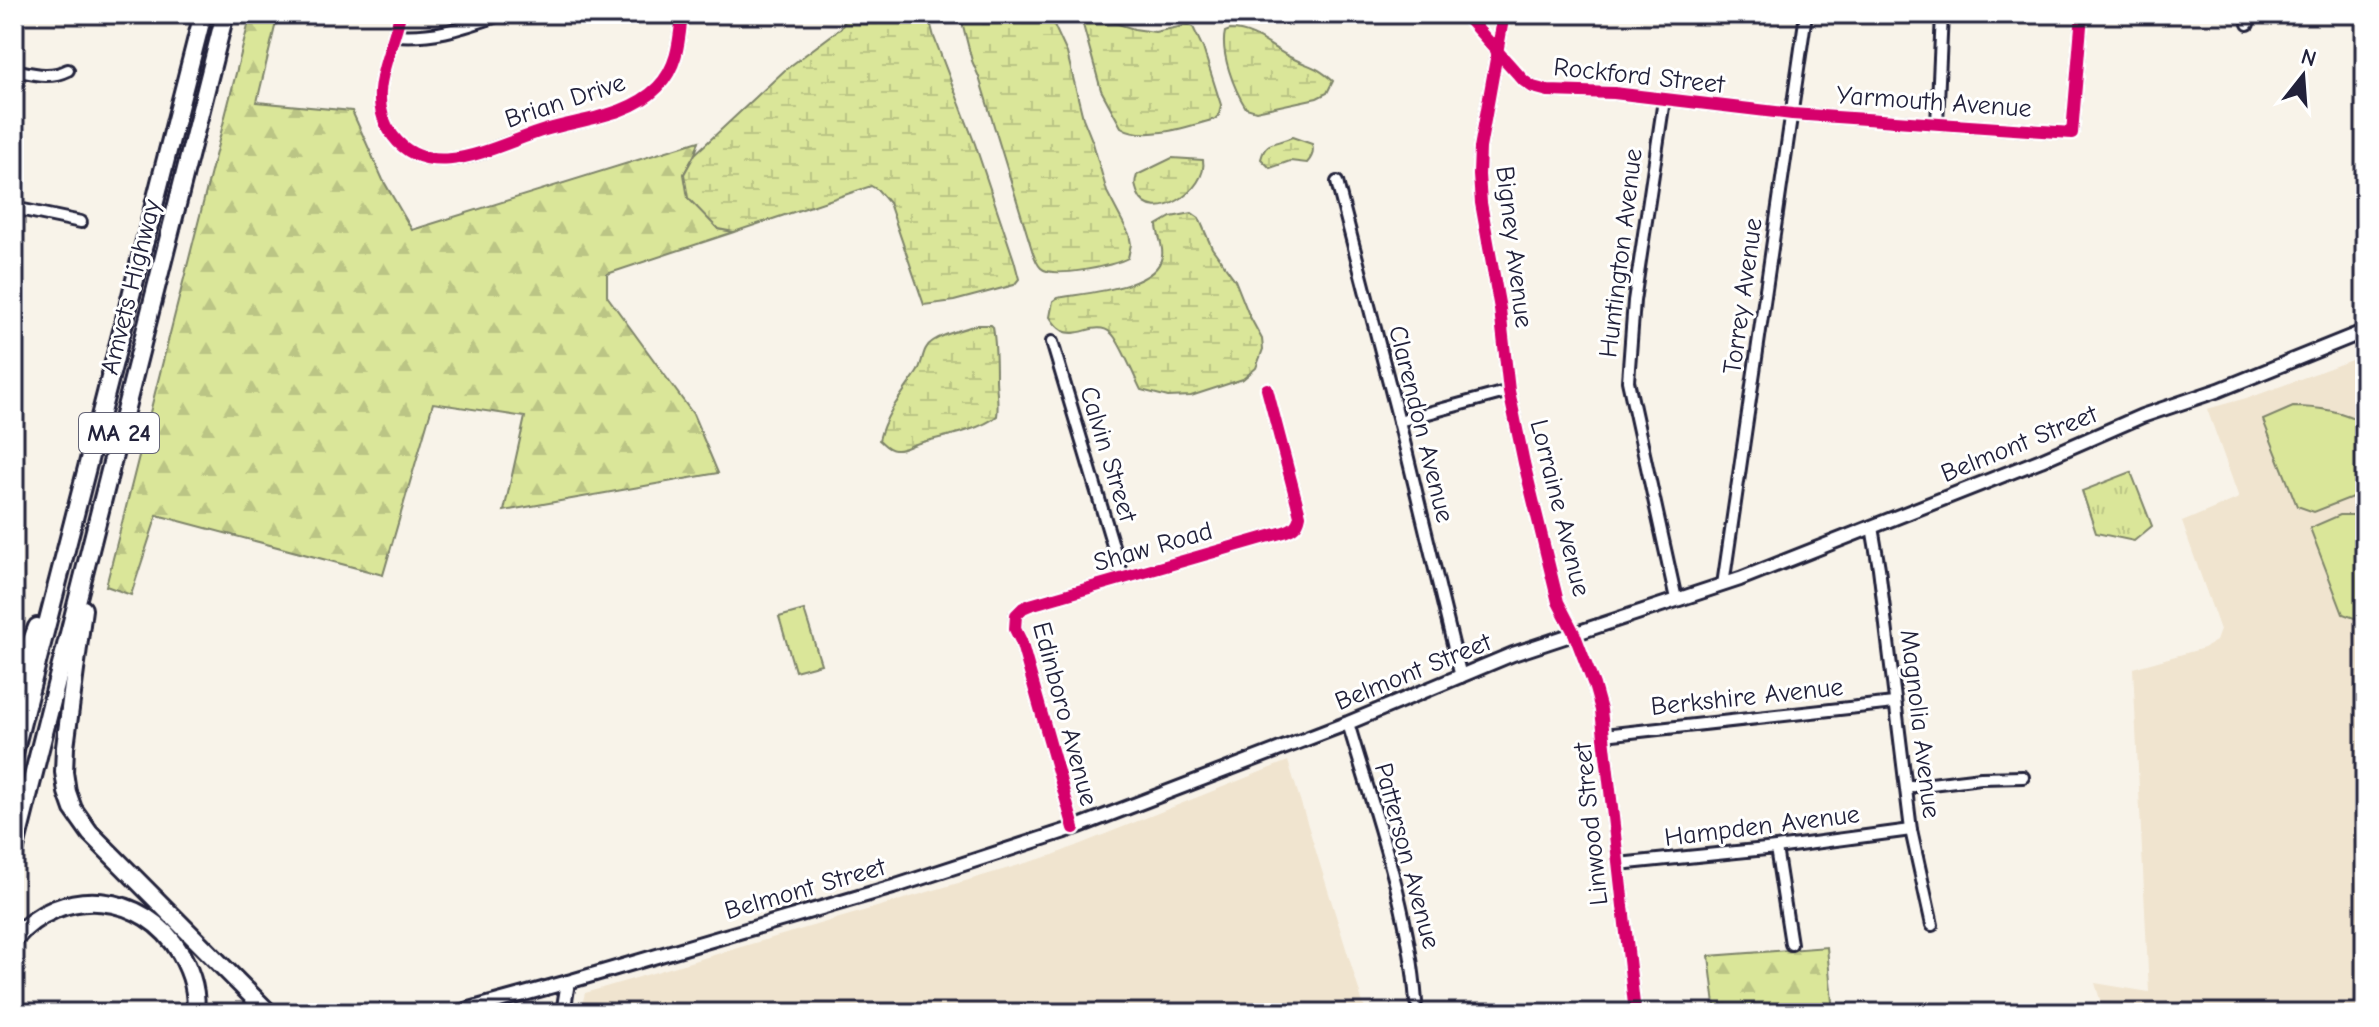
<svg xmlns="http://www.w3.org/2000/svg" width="2379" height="1027" font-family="'Comic Neue',sans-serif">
<defs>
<pattern id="grass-tufts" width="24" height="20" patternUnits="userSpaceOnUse" patternTransform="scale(2)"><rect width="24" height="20" fill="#dae699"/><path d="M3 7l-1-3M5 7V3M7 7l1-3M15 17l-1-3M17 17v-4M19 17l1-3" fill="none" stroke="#bbc585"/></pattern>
<pattern id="forest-firs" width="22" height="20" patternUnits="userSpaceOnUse" patternTransform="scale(2)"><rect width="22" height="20" fill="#dae699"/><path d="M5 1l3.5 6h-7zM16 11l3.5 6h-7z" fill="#bbc585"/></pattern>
<pattern id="wetland-marsh" width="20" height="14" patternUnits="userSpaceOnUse" patternTransform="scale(2)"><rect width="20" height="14" fill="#dae699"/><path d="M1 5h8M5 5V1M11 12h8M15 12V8" fill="none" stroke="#bbc585"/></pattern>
</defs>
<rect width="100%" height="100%" fill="#f8f3e9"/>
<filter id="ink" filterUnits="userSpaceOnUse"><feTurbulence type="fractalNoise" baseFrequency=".0125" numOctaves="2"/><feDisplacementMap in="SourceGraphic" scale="16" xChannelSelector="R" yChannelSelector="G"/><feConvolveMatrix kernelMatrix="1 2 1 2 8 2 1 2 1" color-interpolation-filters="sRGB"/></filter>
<g filter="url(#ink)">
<!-- built -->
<g fill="#f0e4cf">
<path d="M2365,355V1013H2104L2095,983L2149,992L2133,668L2204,648L2216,641L2220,630L2182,522L2239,498L2207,409L2257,395Z"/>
<path d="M1288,761L1366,1013H580L585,993L1053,855Z"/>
</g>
<!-- grass -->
<path fill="url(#grass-tufts)" stroke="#7e846a" stroke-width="2" d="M2131,472L2152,526L2134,541L2096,533L2082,491Z"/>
<!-- forest -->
<g fill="url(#forest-firs)" stroke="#7e846a" stroke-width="2">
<path d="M251,14H278L257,102L352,111L383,180L412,230L699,141L695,154L684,174L718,229L734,232L607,274V296L693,414L718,473L504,511L525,417L433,403L383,575L157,515L131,595L106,586Z"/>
<path d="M1827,947L1833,1013H1716L1709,956Z"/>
</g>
<!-- wetland -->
<g fill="url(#wetland-marsh)" stroke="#7e846a" stroke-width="2">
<path d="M849,14H928L934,37L975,144L1014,260L1019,279L1014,285L954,301L924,305L889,203L878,190L871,186L734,232L718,229L688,198L684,174L695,154L785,70L841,28Z"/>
<path d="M960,14H1049L1067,53L1083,118L1093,143L1107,192L1129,234L1131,244L1128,258C1114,266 1052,279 1041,268C1036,263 1034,256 1032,250L979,77L972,61Z"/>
<path d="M1080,14H1100L1112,22L1134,29L1155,32L1188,25L1193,27L1203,48L1221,105L1219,115L1215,119C1190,126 1144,142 1121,127L1101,90Z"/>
<path d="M1230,30C1257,30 1271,49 1294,59C1313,68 1316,66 1333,81L1327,93L1317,98L1256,111L1246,108C1234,89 1220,53 1225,32Z"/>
<path d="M1292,137L1312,144C1314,151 1312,158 1307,163L1290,161L1270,168L1261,159C1266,139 1276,145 1292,137Z"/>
<path d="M1172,158L1203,160C1209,189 1152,227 1138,194C1135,186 1134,183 1137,175Z"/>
<path d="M1192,213L1199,218L1212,248L1235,280L1249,315L1262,339L1263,349L1256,368L1243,379L1191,396L1168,397L1141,390C1134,377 1120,340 1111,333C1096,320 1079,339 1063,331C1058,328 1053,322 1050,317L1053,301L1057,298C1084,293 1157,289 1162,256C1164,246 1157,235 1157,225L1171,217Z"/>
<path d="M976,325H991L993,327C996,345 996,360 996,378C996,391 999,403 997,416C979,431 941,437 919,443C911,445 903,451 895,450C888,450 884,444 879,440C885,415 902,394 916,374C924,363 921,348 933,341C945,333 962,330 976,325Z"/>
</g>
<!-- pitch -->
<g fill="#dae699" stroke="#7e846a" stroke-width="2">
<path d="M2293,407C2320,407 2341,411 2365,423V492L2314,512L2297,506L2263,420Z"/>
<path d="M2340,515H2365V618L2360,620L2343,614L2310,528Z"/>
<path d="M804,610L821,664L795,671L779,617Z"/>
</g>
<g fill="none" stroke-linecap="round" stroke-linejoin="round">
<defs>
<g id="minor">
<path d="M400,14C395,40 382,64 380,91C379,107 383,123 393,136C430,186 500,143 545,130C582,119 630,116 658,87C678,66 679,41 682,14"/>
<path d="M1464,14L1524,81L1533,87L1548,91L1614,93L1792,114L2072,133L2082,14"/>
<path d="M1504,14L1480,148L1479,175L1481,203L1500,309L1509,391L1524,463L1558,602L1574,633L1594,685L1601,710L1635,1013"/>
<path d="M2248,24L2249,14"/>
<path d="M395,35C437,38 464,27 503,14"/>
<path d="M14,70C34,74 50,79 68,70"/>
<path d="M1664,100L1634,301L1628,381L1676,599"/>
<path d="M1937,124L1942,14"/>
<path d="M1337,182L1399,421L1461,677"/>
<path d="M14,208L81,222"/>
<path d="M1052,342L1123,579"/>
<path d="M1399,421L1509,391"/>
<path d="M1872,527L1879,568L1911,830L1932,925"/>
<path d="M1723,585L1806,14"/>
<path d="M1348,723C1375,815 1409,907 1416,1002"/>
<path d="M1604,735L1894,703"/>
<path d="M1906,787L1981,778L2023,777"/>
<path d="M1074,828L1021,641L1015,629L1016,615L1023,608L1030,605L1284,532C1293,529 1298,526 1300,515L1267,389"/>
<path d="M1776,848L1791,944"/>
<path d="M1618,864L1776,848L1911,830"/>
</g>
<g id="major">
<path d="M455,1013L568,982L893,887L1074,828L1348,723L1513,654L1740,579L2041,460L2142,416L2219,390L2365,331"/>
<path d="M563,1013L568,982"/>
</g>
<g id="highway">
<path d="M83,609L65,747L64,772L67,792L73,809L90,833L269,1013"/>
<path d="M14,688L37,627"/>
<path d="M14,753L203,14"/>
<path d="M14,852L225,14"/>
<path d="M14,939C61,884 144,891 181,954C191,972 198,992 195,1013"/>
</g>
</defs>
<!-- minor casing -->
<use href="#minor" stroke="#22223b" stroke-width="16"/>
<!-- major casing -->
<use href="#major" stroke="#22223b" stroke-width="18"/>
<!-- highway casing -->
<use href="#highway" stroke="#22223b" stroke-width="22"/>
<!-- minor -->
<use href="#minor" stroke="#fff" stroke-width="10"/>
<!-- major -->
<use href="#major" stroke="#fff" stroke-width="12"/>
<!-- highway -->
<use href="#highway" stroke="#fff" stroke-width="16"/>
<defs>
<g id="cycleway">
<path d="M400,14C395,40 382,64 380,91C379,107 383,123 393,136C430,186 500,143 545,130C582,119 630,116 658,87C678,66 679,41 682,14"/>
<path d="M1464,14L1524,81L1533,87L1548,91L1614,93L1792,114L2072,133L2082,14"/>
<path d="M1504,14L1480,148L1479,175L1481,203L1500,309L1509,391L1524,463L1558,602L1574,633L1594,685L1601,710L1635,1013"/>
<path d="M1074,828L1021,641L1015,629L1016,615L1023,608L1030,605L1284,532C1293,529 1298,526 1300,515L1267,389"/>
</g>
</defs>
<!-- cycleway casing -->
<use href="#cycleway" stroke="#fff" stroke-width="17"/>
<!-- cycleway -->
<use href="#cycleway" stroke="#d6006c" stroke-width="12"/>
</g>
</g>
<g text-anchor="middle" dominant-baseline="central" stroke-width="6" stroke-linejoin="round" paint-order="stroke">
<!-- shield labels -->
<rect fill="#fff" stroke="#646476" stroke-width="2" x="79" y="413" width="80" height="40" rx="6"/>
<g font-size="24" font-weight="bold" fill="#22223b">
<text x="119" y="433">MA 24</text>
</g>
<!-- street labels -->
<g font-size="26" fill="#22223b" stroke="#fff">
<text transform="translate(1639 76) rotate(6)">Rockford Street</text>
<text transform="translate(565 101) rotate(-18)">Brian Drive</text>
<text transform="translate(1934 102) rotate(4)">Yarmouth Avenue</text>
<text transform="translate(1514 247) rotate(83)">Bigney Avenue</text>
<text transform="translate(1621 253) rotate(-83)">Huntington Avenue</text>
<text transform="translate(131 287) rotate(-76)">Amvets Highway</text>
<text transform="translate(1743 296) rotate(-82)">Torrey Avenue</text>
<text transform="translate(1421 424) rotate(76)">Clarendon Avenue</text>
<text transform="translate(2019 444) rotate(-22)">Belmont Street</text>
<text transform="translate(1108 454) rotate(73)">Calvin Street</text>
<text transform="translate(1560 508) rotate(76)">Lorraine Avenue</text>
<text transform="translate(1153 547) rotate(-16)">Shaw Road</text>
<text transform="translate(1413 672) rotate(-22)">Belmont Street</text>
<text transform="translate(1747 697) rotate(-6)">Berkshire Avenue</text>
<text transform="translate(1065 714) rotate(75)">Edinboro Avenue</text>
<text transform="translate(1920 724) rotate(83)">Magnolia Avenue</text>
<text transform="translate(1591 824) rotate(-96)">Linwood Street</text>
<text transform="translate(1762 826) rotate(-7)">Hampden Avenue</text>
<text transform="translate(1407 856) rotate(75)">Patterson Avenue</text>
<text transform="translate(805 889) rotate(-16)">Belmont Street</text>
</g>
</g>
<!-- margin -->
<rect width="2379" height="1027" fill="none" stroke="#fff" stroke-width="48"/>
<rect x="24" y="24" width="2331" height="979" fill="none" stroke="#22223b" stroke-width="3" filter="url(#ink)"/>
<!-- north arrow -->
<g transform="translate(2303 76) rotate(17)" stroke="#ffffff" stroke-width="6" paint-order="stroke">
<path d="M0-6L14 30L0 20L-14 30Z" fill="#22223b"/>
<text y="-12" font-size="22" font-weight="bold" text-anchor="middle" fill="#22223b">N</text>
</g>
</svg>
